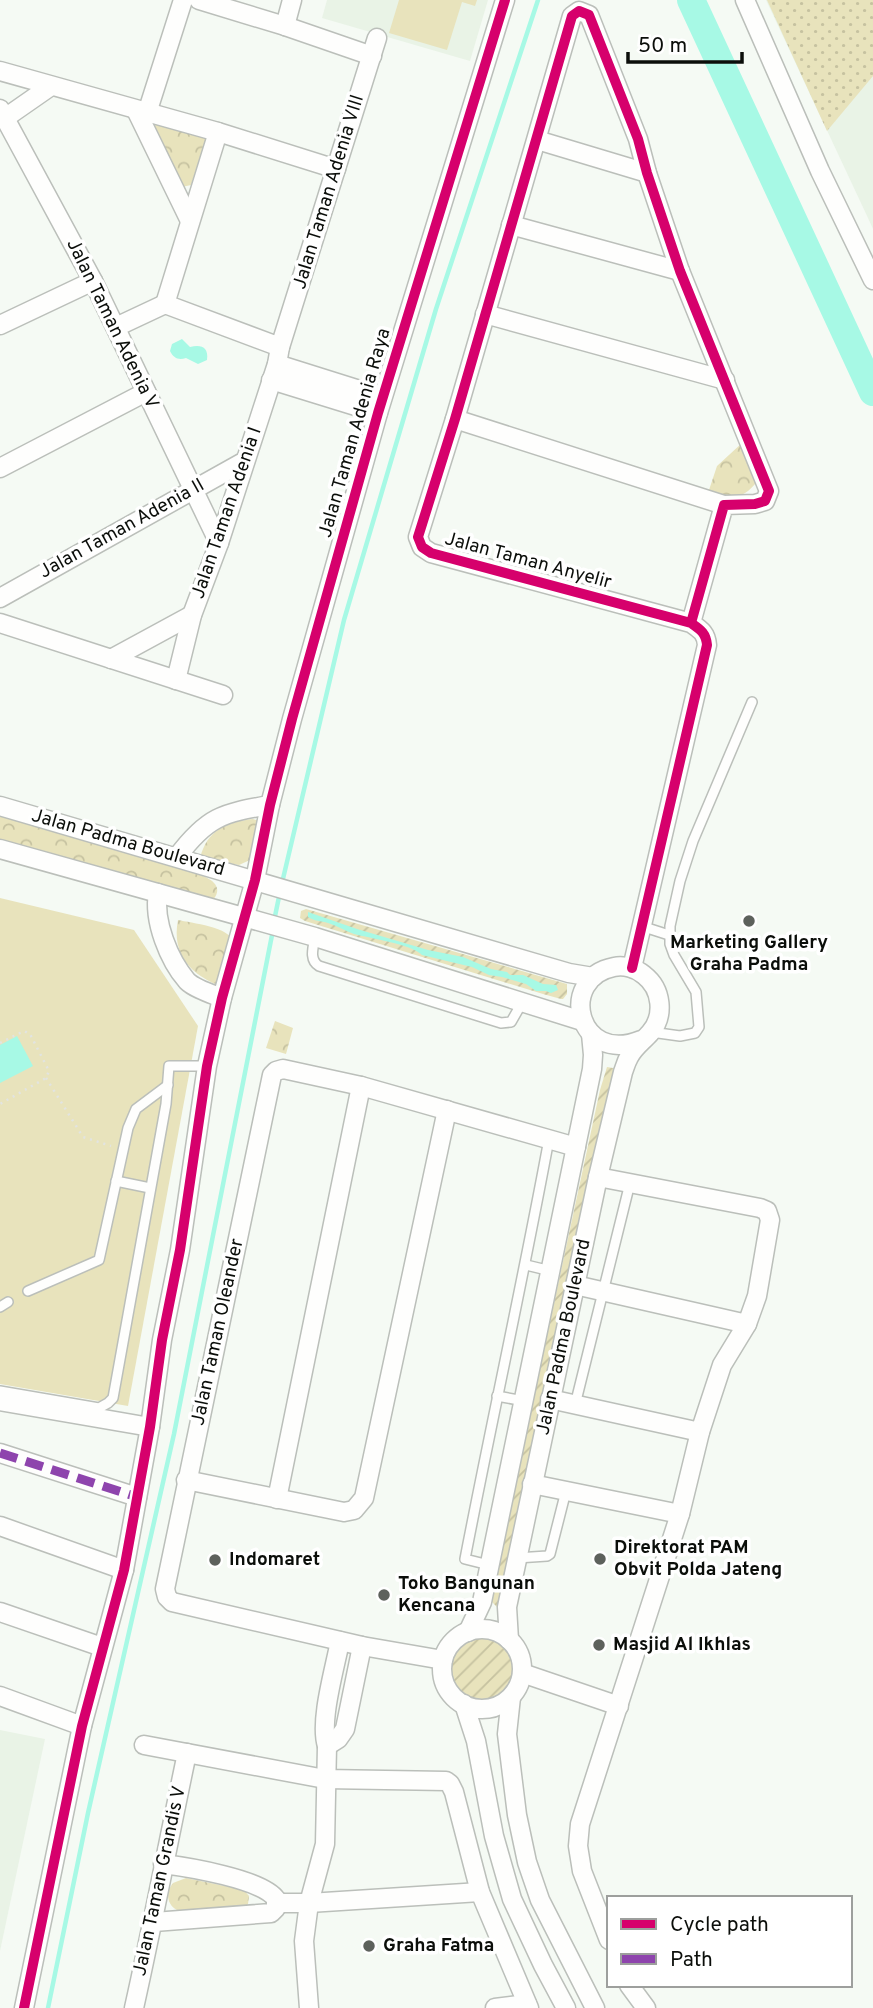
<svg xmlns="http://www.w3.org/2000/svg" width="873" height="2008" font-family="Overpass,sans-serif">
<defs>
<pattern id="grass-dots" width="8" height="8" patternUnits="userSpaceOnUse" patternTransform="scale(1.75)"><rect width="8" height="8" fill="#e8e3bc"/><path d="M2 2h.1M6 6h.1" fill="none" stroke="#c6c2a0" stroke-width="1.8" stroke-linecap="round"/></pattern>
<pattern id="park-crowns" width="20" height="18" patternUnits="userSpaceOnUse" patternTransform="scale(1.75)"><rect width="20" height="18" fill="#e8e3bc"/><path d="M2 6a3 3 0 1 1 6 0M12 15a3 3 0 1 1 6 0" fill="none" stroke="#c6c2a0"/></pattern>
<pattern id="garden-furrows" width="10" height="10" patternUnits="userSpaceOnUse" patternTransform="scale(1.75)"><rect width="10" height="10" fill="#e8e3bc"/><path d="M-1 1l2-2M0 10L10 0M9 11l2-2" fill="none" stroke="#c6c2a0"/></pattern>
</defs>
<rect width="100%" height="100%" fill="#f5faf4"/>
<!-- built -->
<g fill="#e9f3e6">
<path d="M327,0H488L470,61L322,18Z"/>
<path d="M766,0H873V229L868,218Z"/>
<path d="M0,1730L45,1739L0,1951Z"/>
</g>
<!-- grass -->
<path fill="url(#grass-dots)" d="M767,0H873V76L827,131Z"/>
<!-- park -->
<g fill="url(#park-crowns)">
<path d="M154,121L201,132L206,139L191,185L182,187L150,128Z"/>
<path d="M742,443L759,479C742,502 732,498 708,493L717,466Z"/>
<path d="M0,815L203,876C215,881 223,889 212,901L0,843Z"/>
<path d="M253,819L259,821L250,860L239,865L200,858C207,830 226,822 253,819Z"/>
<path d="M178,920C191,923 231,927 233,942C234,950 225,978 223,987C192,976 171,955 178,920Z"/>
<path d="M275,1021L293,1028L286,1054L266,1048Z"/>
<path d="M186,1878L244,1890L249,1896L248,1904L246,1907L184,1913C169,1909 163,1896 173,1883Z"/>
</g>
<!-- garden -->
<g fill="url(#garden-furrows)">
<path d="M306,909L567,984V994L563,999H561L543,994L305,921L300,918L301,911Z"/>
<path d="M607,1067L613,1068L616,1073L500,1605L497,1607L490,1600L600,1090Z"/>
<circle cx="482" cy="1668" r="32"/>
</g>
<!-- pitch -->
<g fill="#e8e3bc">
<path d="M399,0H477L475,6L462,2L447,50L389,33Z"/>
<path d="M0,898L134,930L198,1026L128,1406L0,1384Z"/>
</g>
<!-- water -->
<g fill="#a7f9e5">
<path d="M182,339L190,347C201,344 209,347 207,360L198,364L186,358C179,360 174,359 170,351L172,344Z"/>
<path d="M308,912L357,929L428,950L463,957L491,969L507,972L510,975H523L543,984L556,985L558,990L551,993L546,991H536L526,984L502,977L489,975L472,967L422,955C414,945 369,938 354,934C346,931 337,926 328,923C321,921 314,921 308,917Z"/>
<path d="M17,1036L33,1066L0,1083V1045Z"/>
</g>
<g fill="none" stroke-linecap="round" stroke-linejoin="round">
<!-- stream -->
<g stroke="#a7f9e5" stroke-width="4.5">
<path d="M282,883L344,620L436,309L538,0"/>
<path d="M274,921L280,892"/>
<path d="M48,2008L88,1813L174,1434L273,930"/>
</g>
<!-- river -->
<path stroke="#a7f9e5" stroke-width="28" d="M691,0L873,392"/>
<defs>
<g id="lane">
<path d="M641,926L669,935"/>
<path d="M315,937C313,948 309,960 319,966L501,1023L511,1022L523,1001"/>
<path d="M651,1032L680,1036L695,1033L699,1027L696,992L674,955L670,944V926L680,881L693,841L752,702"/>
<path d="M116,1181L150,1188"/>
<path d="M526,1265L551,1271"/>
<path d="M28,1291L99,1260L128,1128L136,1109L168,1085"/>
<path d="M0,1307L8,1302"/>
<path d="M0,1391L99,1408L108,1403L113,1398L166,1104L169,1066H207"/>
<path d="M497,1396L524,1401"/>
<path d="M575,1405L630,1183"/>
<path d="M517,1558L547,1556L550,1554L566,1491"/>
<path d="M489,1565L465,1559C492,1419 523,1280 549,1139"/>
</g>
<g id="street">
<path d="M199,0L285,26L372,56"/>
<path d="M745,0L820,171L873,280"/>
<path d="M285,26L292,0"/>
<path d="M0,71L218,132L336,169"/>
<path d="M0,109L93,281L219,543"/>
<path d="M136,110L190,221"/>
<path d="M147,113L183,0"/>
<path d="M5,118L51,86"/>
<path d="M537,140L647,173"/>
<path d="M511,225L680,271"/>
<path d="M165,304L218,132"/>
<path d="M485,314L725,380"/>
<path d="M0,325L93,281"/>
<path d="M116,327L165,304L280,347"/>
<path d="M277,364L382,397"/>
<path d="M271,380L378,413"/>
<path d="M455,419L724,505"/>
<path d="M0,468L146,392"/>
<path d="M0,598L245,461"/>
<path d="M0,623L223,695"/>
<path d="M111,659L192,615"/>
<path d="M176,680L192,615L219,543L277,364L280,347L377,38"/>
<path d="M0,806L569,973L593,977"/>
<path d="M0,849L315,937L582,1021"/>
<path d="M177,857C207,817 222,813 270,805"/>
<path d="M158,893C153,921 169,960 187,981C195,989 212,994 222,998"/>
<path d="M632,968L707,645C706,633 701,630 691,623L431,553L422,547L418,537L455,419L572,16L579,11L589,15L638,139L647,173L680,271L769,491L765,501L755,504L724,505L691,623"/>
<path d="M598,1177L760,1208L767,1211L770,1220L757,1296L747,1324L722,1365L700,1432L680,1514L580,1824L578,1846L582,1871L609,1940"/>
<path d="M575,1285L747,1324"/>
<path d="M550,1399L700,1432"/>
<path d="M0,1401L150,1427"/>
<path d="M0,1453L137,1497"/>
<path d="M186,1480L344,1512L354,1510L364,1498L447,1110"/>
<path d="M532,1484L680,1514"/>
<path d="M277,1499L361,1086"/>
<path d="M0,1526L124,1570"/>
<path d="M0,1612L102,1647"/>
<circle cx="482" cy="1669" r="40"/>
<path d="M468,1632L482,1602L592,1069L593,1055L591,1034"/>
<path d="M509,1640L507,1607L598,1177L623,1072C625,1067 626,1062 629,1057C634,1047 643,1041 650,1033C665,1016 662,989 644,975C636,968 624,965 614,967C557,978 577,1066 641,1040"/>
<path d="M443,1660L362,1646L172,1602L167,1597L165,1589L272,1075L276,1071L283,1069L361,1086L576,1147"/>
<path d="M522,1673L619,1706"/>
<path d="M0,1696L82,1726"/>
<path d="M511,1697L507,1734L517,1815L527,1862L540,1900L595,2008"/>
<path d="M464,1704L476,1741L494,1836L512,1899L543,1965L566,2008"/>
<path d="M144,1745L325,1779L446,1781L450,1784L454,1792L480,1892L529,2008"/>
<path d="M327,1746L338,1739L345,1729L362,1646"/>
<path d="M276,1903H309L480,1892"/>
<path d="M154,1922L271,1913L276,1908V1899C262,1879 187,1867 163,1864"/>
<path d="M629,1985L646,2008"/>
<path d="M24,2008L82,1726L124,1570L150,1427L162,1340L180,1250L207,1066L222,998L255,880L270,805L292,719L378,413L505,0"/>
<path d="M134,2008C153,1923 169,1838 187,1753"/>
<path d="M309,2008L304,1941L309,1903L325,1844L327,1746C319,1721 335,1668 340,1641"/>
<path d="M495,2008L527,2004"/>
</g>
</defs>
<!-- lane casing -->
<use href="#lane" stroke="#bbbfba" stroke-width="12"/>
<!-- street casing -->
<use href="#street" stroke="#bbbfba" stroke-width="21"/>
<!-- path -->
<g stroke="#e2e4e1" stroke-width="2.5" stroke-dasharray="2 5" stroke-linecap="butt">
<path d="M0,1043L24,1031L30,1034L49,1071L46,1078L0,1104"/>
<path d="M46,1078L83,1137L111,1146"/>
</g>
<!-- lane -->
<use href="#lane" stroke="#fefefd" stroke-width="9"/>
<!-- street -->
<use href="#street" stroke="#fefefd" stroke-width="18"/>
<!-- quiet -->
<path stroke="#8e44ad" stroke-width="9" stroke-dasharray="18 9" stroke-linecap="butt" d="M0,1453L137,1497"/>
<defs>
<g id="cycleway">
<path d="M632,968L707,645C706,633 701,630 691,623L431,553L422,547L418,537L455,419L572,16L579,11L589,15L638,139L647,173L680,271L769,491L765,501L755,504L724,505L691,623"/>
<path d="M24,2008L82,1726L124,1570L150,1427L162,1340L180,1250L207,1066L222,998L255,880L270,805L292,719L378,413L505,0"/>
</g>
</defs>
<!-- cycleway casing -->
<use href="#cycleway" stroke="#fff" stroke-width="15"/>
<!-- cycleway -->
<use href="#cycleway" stroke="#d6006c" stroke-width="10"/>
</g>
<!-- markers -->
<g fill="#5d615c" stroke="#fff" stroke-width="2.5">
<circle cx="749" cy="921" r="7"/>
<circle cx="600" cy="1559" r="7"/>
<circle cx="215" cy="1560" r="7"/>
<circle cx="384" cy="1595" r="7"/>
<circle cx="599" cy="1645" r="7"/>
<circle cx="369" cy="1946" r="7"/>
</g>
<g text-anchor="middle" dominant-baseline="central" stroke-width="7" stroke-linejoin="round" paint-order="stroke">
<!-- street labels -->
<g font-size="19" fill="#0b0e0a" stroke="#fff">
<text transform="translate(329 192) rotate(-73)">Jalan Taman Adenia VIII</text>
<text transform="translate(112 324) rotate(64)">Jalan Taman Adenia V</text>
<text transform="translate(355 433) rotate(-74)">Jalan Taman Adenia Raya</text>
<text transform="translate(227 513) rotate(-71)">Jalan Taman Adenia I</text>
<text transform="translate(122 529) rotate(-29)">Jalan Taman Adenia II</text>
<text transform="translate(528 561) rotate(15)">Jalan Taman Anyelir</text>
<text transform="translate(128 843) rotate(16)">Jalan Padma Boulevard</text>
<text transform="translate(218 1332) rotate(-78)">Jalan Taman Oleander</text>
<text transform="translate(564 1337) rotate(-78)">Jalan Padma Boulevard</text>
<text transform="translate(160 1881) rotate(-78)">Jalan Taman Grandis V</text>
</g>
<!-- poi labels -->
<g font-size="19" font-weight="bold" fill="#0b0e0a" stroke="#fff" text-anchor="start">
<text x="749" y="943" text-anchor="middle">Marketing Gallery<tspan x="749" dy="22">Graha Padma</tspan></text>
<text x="614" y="1548">Direktorat PAM<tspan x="614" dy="22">Obvit Polda Jateng</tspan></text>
<text x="229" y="1560">Indomaret</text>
<text x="398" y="1584">Toko Bangunan<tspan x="398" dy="22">Kencana</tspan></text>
<text x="613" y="1645">Masjid Al Ikhlas</text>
<text x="383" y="1946">Graha Fatma</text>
</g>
</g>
<!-- legend -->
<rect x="607" y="1896" width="245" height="91" fill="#ffffff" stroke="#9d9f9d" stroke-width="2"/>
<rect x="621" y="1919" width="35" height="10" fill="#d6006c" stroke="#9d9f9d" stroke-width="2"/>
<text x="670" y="1931" font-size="21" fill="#0b0e0a">Cycle path</text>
<rect x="621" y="1954" width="35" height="10" fill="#8e44ad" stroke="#9d9f9d" stroke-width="2"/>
<text x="670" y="1966" font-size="21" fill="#0b0e0a">Path</text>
<!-- scale -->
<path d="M628 52v10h114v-10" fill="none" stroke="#0b0e0a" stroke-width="3.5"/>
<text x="638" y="52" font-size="21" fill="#0b0e0a" stroke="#ffffff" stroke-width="5" paint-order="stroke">50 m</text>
</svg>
